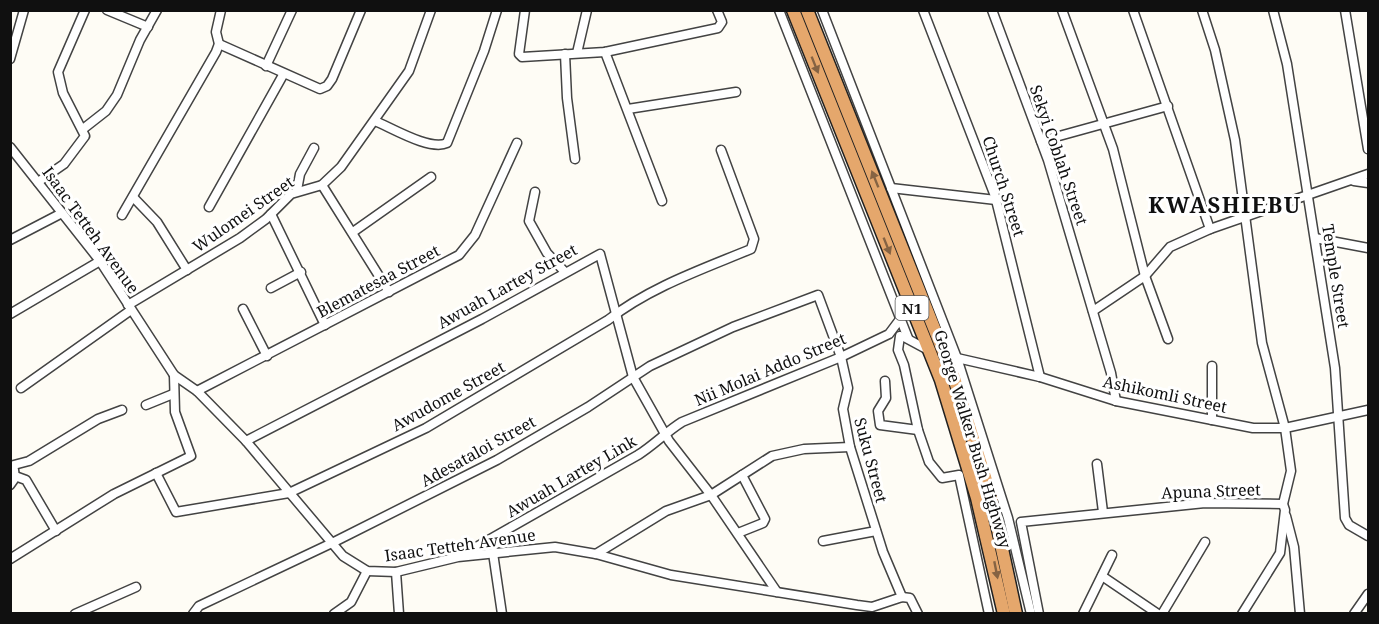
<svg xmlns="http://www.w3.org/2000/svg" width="1379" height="624" font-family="'Noto Serif',serif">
<rect width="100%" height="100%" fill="#fefcf5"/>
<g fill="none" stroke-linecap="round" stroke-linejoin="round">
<defs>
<g id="minor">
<path d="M107,10L148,27"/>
<path d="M525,10L519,54L522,57L605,52L718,28L722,22L717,10"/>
<path d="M779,10L908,338"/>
<path d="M822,10L957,358L1008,518L1031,614"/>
<path d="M923,10L995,196L1040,377"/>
<path d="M992,10L1048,160L1111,373L1116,401"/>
<path d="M1062,10L1113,149L1145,276L1168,339"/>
<path d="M1133,10L1210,229"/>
<path d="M1202,10L1215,50L1235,140L1262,343L1285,428L1291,471L1283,504L1285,510L1280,553L1242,614"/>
<path d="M1273,10L1287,64L1335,368L1345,518L1349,525L1368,536"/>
<path d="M1345,10L1368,149"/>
<path d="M219,44L320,89L327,86L332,79L361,10"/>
<path d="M605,52L662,201"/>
<path d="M577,53L587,10"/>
<path d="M565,54L567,98L575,159"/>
<path d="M10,59L24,10"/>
<path d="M266,66L292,10"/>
<path d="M628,109L736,92"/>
<path d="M375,121C392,128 430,151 447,143L484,51L497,10"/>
<path d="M83,129L106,111L117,95L140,40L157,10"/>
<path d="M1041,141L1168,106"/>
<path d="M10,147L100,261L174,375L197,391L246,441L343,556L367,571L396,572L458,557L555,547L596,554L671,575L857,605L872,607L902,597L910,598L918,614"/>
<path d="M1354,181L1368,183"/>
<path d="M38,182L64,164L85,136L63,93L58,72L85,10"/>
<path d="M322,185L389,292"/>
<path d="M891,188L996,200"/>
<path d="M297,190L300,174L314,148"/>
<path d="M535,192L529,221L547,253L564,271"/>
<path d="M133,197L157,222L187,270"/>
<path d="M209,207L283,75"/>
<path d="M271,214L325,325"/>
<path d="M122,215L216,52L219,44L216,32L221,10"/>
<path d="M353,232L431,177"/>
<path d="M1315,238L1368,248"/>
<path d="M10,240L62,213"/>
<path d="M271,288L301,272"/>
<path d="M128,305L240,238L266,219L291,194L322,185L341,167L409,71L431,10"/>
<path d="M243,309L267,356"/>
<path d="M1093,311L1145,276L1170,247L1210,229L1368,174"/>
<path d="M10,314L100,261"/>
<path d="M900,336L898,350L904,365L918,430L929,462L942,478L959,475L989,614"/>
<path d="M904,337L930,351"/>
<path d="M957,358L1040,377L1116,401L1253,428H1285L1368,410"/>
<path d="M885,381L886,398L878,411L880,425L918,430"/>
<path d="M21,388L131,310"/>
<path d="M197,391L459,255L475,235L517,143"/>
<path d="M146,405L173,394"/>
<path d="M1212,420V366"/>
<path d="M246,441L482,319L600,254L633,377L669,441L711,495L777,592"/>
<path d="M1097,464L1103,512"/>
<path d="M10,466L29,461L98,419L122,410"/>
<path d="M156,473L176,512L289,493L426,428L608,320C650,287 703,269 751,249L754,239L721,150"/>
<path d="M15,476L26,480L56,531"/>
<path d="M10,485L15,478L14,470"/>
<path d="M1286,516L1294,547L1300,614"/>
<path d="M738,533L763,523L765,519L742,475"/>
<path d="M823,541L876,531"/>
<path d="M493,553L502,614"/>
<path d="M464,554L638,455C654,445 666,432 682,422L841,357L889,334L901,318L908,297"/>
<path d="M596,554L666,511L711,495L772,456L804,449L850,447"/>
<path d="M10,559L114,494L191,456L175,412L174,375"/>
<path d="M396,572L399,614"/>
<path d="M1102,576L1158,614"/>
<path d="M75,614L136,587"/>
<path d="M193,614L199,606L332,543L497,460L588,407L650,366L733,327L818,295L841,357L848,388L843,409L850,447L883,552L902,597"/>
<path d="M334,614L351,602L367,571"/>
<path d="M1039,614L1021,522L1205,503L1283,504"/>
<path d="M1083,614L1112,555"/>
<path d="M1162,614L1205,542"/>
<path d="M1354,614L1368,594"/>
</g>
<g id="highway">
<path d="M793,10L941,380L977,498L1004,614"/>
<path d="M807,10L954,378L990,493L1016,614"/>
</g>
</defs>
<!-- minor casing -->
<use href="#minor" stroke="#434343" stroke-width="11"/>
<!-- highway casing -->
<use href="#highway" stroke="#212121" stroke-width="15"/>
<!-- minor -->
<use href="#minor" stroke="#fff" stroke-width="8"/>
<!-- highway -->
<use href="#highway" stroke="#e5a76c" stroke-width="12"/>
</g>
<!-- one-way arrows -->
<defs><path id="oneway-solid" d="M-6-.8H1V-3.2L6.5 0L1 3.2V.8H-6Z" transform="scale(1.5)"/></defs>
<g fill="#856343">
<use href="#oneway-solid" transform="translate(815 65) rotate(68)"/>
<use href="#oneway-solid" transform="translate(875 179) rotate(-112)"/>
<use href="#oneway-solid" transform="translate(887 246) rotate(68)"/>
<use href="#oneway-solid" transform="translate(996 570) rotate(79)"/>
</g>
<g text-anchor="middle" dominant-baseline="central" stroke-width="6" stroke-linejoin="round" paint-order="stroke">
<!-- shield labels -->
<rect fill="#fff" stroke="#585858" stroke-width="1.5" x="895.5" y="296" width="33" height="24" rx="4.5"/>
<g font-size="15" font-weight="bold" fill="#101010">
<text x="912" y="308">N1</text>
</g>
<!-- street labels -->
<g font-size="16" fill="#101010" stroke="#fff">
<text transform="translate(1059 155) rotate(71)">Sekyi Coblah Street</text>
<text transform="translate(1004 186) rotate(72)">Church Street</text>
<text transform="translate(243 214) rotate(-35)">Wulomei Street</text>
<text transform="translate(91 230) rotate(54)">Isaac Tetteh Avenue</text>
<text transform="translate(1336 276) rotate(81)">Temple Street</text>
<text transform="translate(378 281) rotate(-28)">Blematesaa Street</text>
<text transform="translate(507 286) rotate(-29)">Awuah Lartey Street</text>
<text transform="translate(770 369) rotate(-23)">Nii Molai Addo Street</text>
<text transform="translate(1165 394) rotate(12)">Ashikomli Street</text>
<text transform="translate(448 396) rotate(-29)">Awudome Street</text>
<text transform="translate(973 439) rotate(73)">George Walker Bush Highway</text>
<text transform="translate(478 451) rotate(-29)">Adesataloi Street</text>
<text transform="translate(871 460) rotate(75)">Suku Street</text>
<text transform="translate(571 476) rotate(-30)">Awuah Lartey Link</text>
<text transform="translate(1211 491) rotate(-2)">Apuna Street</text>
<text transform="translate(460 545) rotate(-8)">Isaac Tetteh Avenue</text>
</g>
<!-- district labels -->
<g font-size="22" font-weight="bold" letter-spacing="1.5" fill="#101010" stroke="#fff">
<text x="1225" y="204">KWASHIEBU</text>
</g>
</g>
<!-- border -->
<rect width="1379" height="624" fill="none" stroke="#101010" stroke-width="24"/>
</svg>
